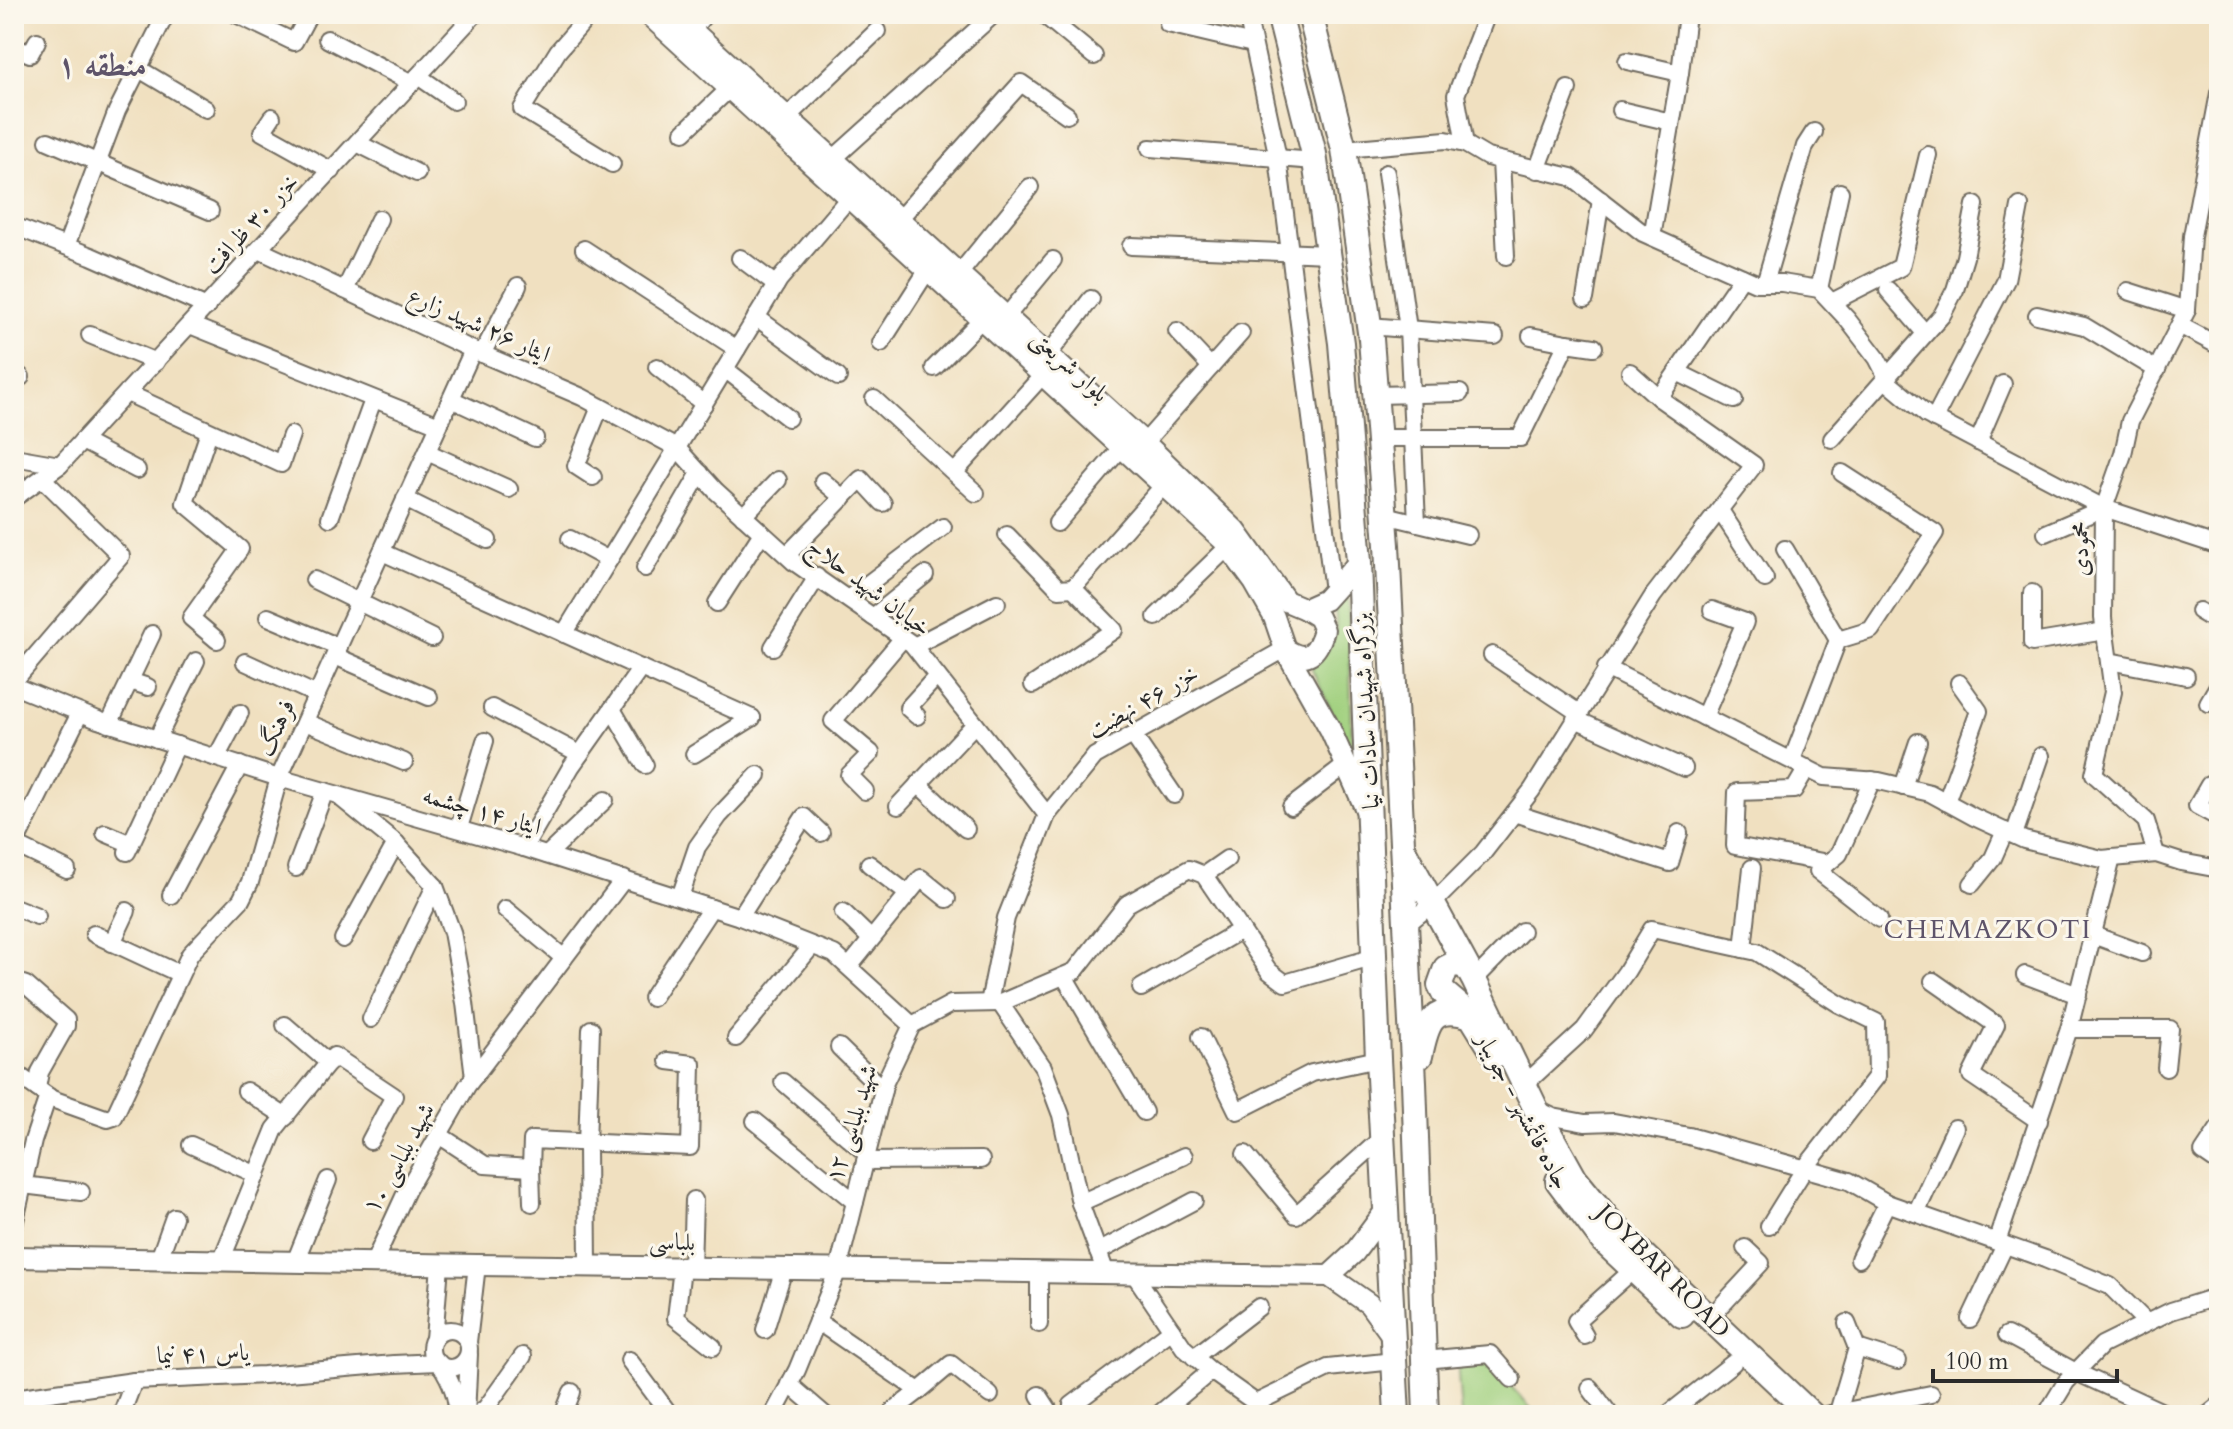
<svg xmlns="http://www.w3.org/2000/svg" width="2233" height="1429" font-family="Cardo,Amiri,serif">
<rect width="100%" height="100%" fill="#fbf7ec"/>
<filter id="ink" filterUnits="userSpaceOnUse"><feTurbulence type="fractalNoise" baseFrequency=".0125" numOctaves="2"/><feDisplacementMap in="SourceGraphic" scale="16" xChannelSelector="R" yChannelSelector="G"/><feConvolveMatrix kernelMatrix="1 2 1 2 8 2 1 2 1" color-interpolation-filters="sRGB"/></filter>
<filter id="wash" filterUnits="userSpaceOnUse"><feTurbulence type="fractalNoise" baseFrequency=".006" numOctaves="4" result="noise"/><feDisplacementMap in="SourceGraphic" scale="32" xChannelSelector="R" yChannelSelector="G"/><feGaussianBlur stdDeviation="1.8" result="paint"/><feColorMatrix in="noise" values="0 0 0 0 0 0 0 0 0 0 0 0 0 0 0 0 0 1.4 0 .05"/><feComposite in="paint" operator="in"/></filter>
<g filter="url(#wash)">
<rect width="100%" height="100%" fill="#f0e0c0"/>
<!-- green -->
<g fill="#a1d07f" stroke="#667e55" stroke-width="2">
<path d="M1348,591L1352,743L1347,744L1312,670V662C1336,649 1339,630 1334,604Z"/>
<path d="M1457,1361H1488L1537,1415H1461Z"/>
</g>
</g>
<g filter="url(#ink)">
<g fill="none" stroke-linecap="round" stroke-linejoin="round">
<defs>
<g id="minor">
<path d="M236,14L294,42L309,14"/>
<path d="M590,14L558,51L522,109L612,164"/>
<path d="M1043,14L1094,56"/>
<path d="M1247,14L1278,158L1333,591"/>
<path d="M1168,24L1253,44"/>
<path d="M692,30L705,14"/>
<path d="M327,39L412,83"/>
<path d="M14,47L30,54L37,41"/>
<path d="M1627,61L1680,73L1652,237"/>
<path d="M139,69L206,109"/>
<path d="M1680,73L1686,22L1690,14"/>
<path d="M418,76L454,101"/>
<path d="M1620,110L1671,122"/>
<path d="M272,117L262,132L332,171"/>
<path d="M787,117L877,31"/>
<path d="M684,132L729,89"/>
<path d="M48,141L210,211"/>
<path d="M357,143L417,173"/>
<path d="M1465,144L1456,95L1487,14"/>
<path d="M1150,148L1315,161"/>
<path d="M1344,149L1446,140L1465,144L1487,157L1571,177L1643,233L1756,283H1782L1819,289L1847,319L1877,358L1891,385L1927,415L2104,508L2219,546"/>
<path d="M833,159L994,14"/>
<path d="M1501,161L1506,256"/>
<path d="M1537,170L1568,89"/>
<path d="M1386,173L1408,329L1417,523"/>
<path d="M899,219L1021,83L1067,115"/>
<path d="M14,226L91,256L207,307"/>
<path d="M66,246L117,111L166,14"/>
<path d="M1131,246L1329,254"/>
<path d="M584,249L737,349"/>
<path d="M259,250L473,350L582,397L677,448L716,491L794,562L912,644L1047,815"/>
<path d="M740,258L776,285"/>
<path d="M959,274L1030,187"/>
<path d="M1765,283L1805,146L1814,132"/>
<path d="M1819,289L1840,192"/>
<path d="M345,290L379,219"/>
<path d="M1888,290L1925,333"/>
<path d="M2128,291L2187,310"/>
<path d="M1585,299L1601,200"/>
<path d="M1832,302L1901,267L1928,155"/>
<path d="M2037,315L2084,326L2157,370"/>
<path d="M756,317L838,377"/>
<path d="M1006,317L1053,260"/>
<path d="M190,325L439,425"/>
<path d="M1369,326L1495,336"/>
<path d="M2181,326L2219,346"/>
<path d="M1177,331L1211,367"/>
<path d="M90,335L156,362"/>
<path d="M1531,336L1567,343"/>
<path d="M881,343L927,271"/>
<path d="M482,354L518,286"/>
<path d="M1048,355L1091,299"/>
<path d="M657,367L704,404"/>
<path d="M934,368L981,320"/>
<path d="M725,369L788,418"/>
<path d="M1630,372L1659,398"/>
<path d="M1677,372L1734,400"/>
<path d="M14,373L21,377"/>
<path d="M127,393L281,464L291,435"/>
<path d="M1376,395L1460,393"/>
<path d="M451,399L535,438"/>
<path d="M874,399L976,493"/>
<path d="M1934,419L2006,280L2020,206"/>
<path d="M209,432L185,503L240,549L191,618L217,640"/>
<path d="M1379,438H1520L1567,343L1594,347"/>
<path d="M1832,439L1942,315L1955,290L1965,257L1975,205"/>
<path d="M82,441L137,470"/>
<path d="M1978,442L2003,384"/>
<path d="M1144,443L1241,333"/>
<path d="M427,452L509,489"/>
<path d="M14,457L60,465"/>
<path d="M955,472L1042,376"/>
<path d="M14,474L21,493"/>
<path d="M593,477L576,466L600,407"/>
<path d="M823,481L843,498"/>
<path d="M14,498L60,465L475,14"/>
<path d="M405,499L488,540"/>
<path d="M1721,512L1765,579"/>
<path d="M1385,515L1468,535"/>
<path d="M743,516L778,480"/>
<path d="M330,518L373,400"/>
<path d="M1057,523L1121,448"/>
<path d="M2046,533L2104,508"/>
<path d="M1007,535L1059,589L1073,588"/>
<path d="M570,539L609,560"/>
<path d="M1785,549L1838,640"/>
<path d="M382,552L752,718"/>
<path d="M787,555L861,479L883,503"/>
<path d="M645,568L700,473"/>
<path d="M314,580L432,638"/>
<path d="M2032,593V643L2105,631"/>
<path d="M848,599L943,527"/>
<path d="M717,603L762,533"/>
<path d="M2199,611L2219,623"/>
<path d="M268,617L339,647"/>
<path d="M873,617L925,575"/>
<path d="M1156,617L1228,547"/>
<path d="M564,634L779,280L848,199"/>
<path d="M914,646L997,603"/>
<path d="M773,647L817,577"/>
<path d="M1492,655L1579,713"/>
<path d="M335,656L429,697"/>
<path d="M2109,661L2186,676"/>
<path d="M245,662L317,695"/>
<path d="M1606,668L1824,777L1879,781L1930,793L1974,817L2024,840L2102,859L2156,854L2181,862L2219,869"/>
<path d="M14,681L121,556L42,478"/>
<path d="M130,681L148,687"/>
<path d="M1033,685L1114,630L1073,588L1163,486"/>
<path d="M14,686L98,720L279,778L524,848L740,917L834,954L912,1025"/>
<path d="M2208,703L2219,684"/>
<path d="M492,708L580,754"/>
<path d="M612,709L645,765"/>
<path d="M917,716L908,708L937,676"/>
<path d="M1704,717L1745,622L1712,610"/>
<path d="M1575,719L1684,768"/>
<path d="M305,722L404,762"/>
<path d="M109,724L152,634"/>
<path d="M1133,735L1174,795"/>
<path d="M157,739L196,661"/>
<path d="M694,754L752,718"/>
<path d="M216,758L240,713"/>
<path d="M1792,760L1838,640L1871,630L1935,533L1842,473"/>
<path d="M1807,768L1794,790L1737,792L1735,846L1828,863"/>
<path d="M1872,780L1839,854L1818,871L1879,919"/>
<path d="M918,784L966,829"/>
<path d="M2209,785L2197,806L2219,818"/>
<path d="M1903,787L1918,742"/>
<path d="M865,791L849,775L871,753L833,721L903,638"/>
<path d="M342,799L396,843L435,886L452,932L465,1003L474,1077"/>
<path d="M1946,802L1979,711L1959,683"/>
<path d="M898,806L975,724"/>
<path d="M1291,807L1346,765"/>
<path d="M1514,813L1670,863L1679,833"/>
<path d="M459,828L485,741"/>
<path d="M105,833L131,844"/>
<path d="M2014,835L2041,756"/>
<path d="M14,844L67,870"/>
<path d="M14,846L80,713"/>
<path d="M524,848L571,767L641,668"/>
<path d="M127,852L177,745"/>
<path d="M2156,854L2146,821L2094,774L2113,692L2103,618L2104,508L2123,454L2130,421L2187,310L2192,236L2219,93"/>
<path d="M547,855L605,800"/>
<path d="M869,864L908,894"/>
<path d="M296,868L325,791"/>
<path d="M1204,875L1227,859"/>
<path d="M1972,884L1993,858L2005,831"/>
<path d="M171,895L240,765"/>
<path d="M680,897L697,847L719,816L758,775"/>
<path d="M14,907L37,916"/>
<path d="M505,909L564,958"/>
<path d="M843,912L871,939"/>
<path d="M740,917L804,817L821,833"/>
<path d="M1406,925L1433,903L1483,853L1532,790L1653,596L1754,465L1659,398L1742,277"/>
<path d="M94,934L180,974"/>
<path d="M2093,935L2142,953"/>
<path d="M343,939L396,843"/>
<path d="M112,943L127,911"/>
<path d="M1743,949L1752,868"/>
<path d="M849,967L921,878L947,899"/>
<path d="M2025,975L2078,995"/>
<path d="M1064,976L1144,1112"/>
<path d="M1474,980L1522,931"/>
<path d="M14,981L26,985L66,1020V1026L40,1072L37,1088"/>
<path d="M1933,981L1996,1025L1971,1075L2039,1121"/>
<path d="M1141,988L1241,930"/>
<path d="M652,998L711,908"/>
<path d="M989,1003L1006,918L1047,815L1095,756L1285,649"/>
<path d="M1000,1003L1043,1067L1061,1115L1080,1203L1106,1273"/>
<path d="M371,1019L435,886"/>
<path d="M285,1025L329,1063"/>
<path d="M2069,1029H2170L2166,1068"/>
<path d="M1201,1037L1237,1111L1312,1073L1378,1059"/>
<path d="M736,1038L812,946"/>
<path d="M839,1047L883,1090"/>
<path d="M14,1072L52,1099L108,1119L114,1117L190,954L241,900L250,882L279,778L473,350"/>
<path d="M783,1082L867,1154"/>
<path d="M1525,1084L1584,1030L1626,972L1652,929L1757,952L1839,1004L1876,1022L1877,1076L1805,1168L1769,1226"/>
<path d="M246,1091L286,1117"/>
<path d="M1536,1109L1553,1117L1585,1123L1614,1122L1689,1136L1849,1181L1887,1203L2045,1259L2110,1286L2146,1322"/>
<path d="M755,1121L855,1202"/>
<path d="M2219,1128L2203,1152L2219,1163"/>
<path d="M439,1135L485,1165L531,1168L532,1140L690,1147L692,1064L668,1061"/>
<path d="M191,1145L257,1175"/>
<path d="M1245,1154L1296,1215L1382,1138"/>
<path d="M865,1161L981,1160"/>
<path d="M531,1168L532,1203"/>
<path d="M23,1185L81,1192"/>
<path d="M1080,1203L1184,1156"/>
<path d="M1916,1213L1955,1128"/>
<path d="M14,1225L33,1141L48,1096"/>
<path d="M1997,1242L2069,1029L2112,858"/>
<path d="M1098,1252L1194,1201"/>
<path d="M159,1259L174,1217"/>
<path d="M1859,1259L1887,1203"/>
<path d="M221,1261L275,1129L334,1056L394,1096L370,1141"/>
<path d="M295,1262L328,1180"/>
<path d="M373,1264L407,1190L467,1086L624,879"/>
<path d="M588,1267L587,1144L591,1029"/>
<path d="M682,1268L676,1318L713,1347"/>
<path d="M692,1268L694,1200"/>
<path d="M1134,1274L1184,1348L1211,1371L1256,1403V1415"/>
<path d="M1709,1319L1761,1263L1745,1248"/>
<path d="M1970,1319L2005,1245"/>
<path d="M817,1321L919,1391L951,1364L990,1395"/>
<path d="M1847,1323L1857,1348"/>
<path d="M1039,1324V1272"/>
<path d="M765,1330L784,1269"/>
<circle cx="450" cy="1349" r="19"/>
<path d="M2007,1335L2076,1372L2169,1415"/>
<path d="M1585,1336L1576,1321L1633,1270"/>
<path d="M434,1339L440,1265"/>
<path d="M468,1342L477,1265"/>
<path d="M1194,1357L1259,1307"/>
<path d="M629,1360L670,1415"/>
<path d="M1424,1360L1490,1354L1512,1379"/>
<path d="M440,1364C450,1379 458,1396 457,1415"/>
<path d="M789,1384L825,1415"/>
<path d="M1590,1388L1610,1415"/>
<path d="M1039,1395L1052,1415"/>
<path d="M14,1398L134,1381L264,1375L394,1364L438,1362"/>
<path d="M1256,1403L1328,1368L1394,1361"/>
<path d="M894,1410L919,1391"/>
<path d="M1838,1412L1857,1348L1898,1361"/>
<path d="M121,1415L134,1381"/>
<path d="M466,1415L469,1354"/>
<path d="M476,1415L486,1408L523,1356"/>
<path d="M563,1415L572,1392"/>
<path d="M773,1415L797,1370L838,1270L885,1082L912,1025L951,1004L1000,1003L1075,971L1127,904L1189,869L1204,875L1269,971L1285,983L1375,957"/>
<path d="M1075,1415L1072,1405L1172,1330"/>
<path d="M1158,1415L1211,1371"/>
<path d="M1667,1415L1733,1363"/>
<path d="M1826,1415L1931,1394"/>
<path d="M2046,1415L2066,1382L2102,1345L2171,1311L2219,1296"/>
<path d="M2208,1415L2219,1406"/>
</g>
<g id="major">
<path d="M648,14L1223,540L1254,582L1274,617L1285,649L1330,729L1367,812"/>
<path d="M674,14L1148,446L1236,531L1286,601L1305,609L1325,600L1359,562"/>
<path d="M1285,649C1308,664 1317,653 1324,630L1318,617L1305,609"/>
<path d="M14,1257L477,1265L1329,1276"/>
<path d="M1329,1276L1369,1304L1393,1337"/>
<path d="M1329,1276L1354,1253L1386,1210"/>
</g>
<g id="highway">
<path d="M1279,14L1314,154L1341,343L1359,562L1378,1059L1397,1415"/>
<path d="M1310,14L1344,149L1371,339L1387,545L1414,1082L1426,1415"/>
<path d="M1405,853L1474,980L1536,1109L1575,1179L1607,1218L1645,1257L1812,1415"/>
<path d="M1464,965L1454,964L1446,968L1440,985L1444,993L1471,1016"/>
<path d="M1420,1056C1427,1022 1432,1004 1471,1016L1495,1055"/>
<path d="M1558,1181L1603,1241L1682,1315"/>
</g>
</defs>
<!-- minor casing -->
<use href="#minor" stroke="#706a5f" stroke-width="20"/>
<!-- major casing -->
<use href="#major" stroke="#706a5f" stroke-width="24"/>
<!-- highway casing -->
<use href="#highway" stroke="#706a5f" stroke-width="28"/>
<!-- minor -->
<use href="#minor" stroke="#fff" stroke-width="16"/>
<!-- major -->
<use href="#major" stroke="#fff" stroke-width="20"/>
<!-- highway -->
<use href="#highway" stroke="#fff" stroke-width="24"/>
</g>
</g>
<g text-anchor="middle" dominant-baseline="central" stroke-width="6" stroke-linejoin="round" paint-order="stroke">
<!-- street labels -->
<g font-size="24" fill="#2b2b2b" stroke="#fbf7ec">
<text transform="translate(251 224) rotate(-47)">خزر ۳۰ ظرافت</text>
<text transform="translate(479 325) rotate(24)">ایثار ۲۶ شهید زارع</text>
<text transform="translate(1070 366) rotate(42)">بلوار شریعتی</text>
<text transform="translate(2080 549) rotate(-90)">محمودی</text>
<text transform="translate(869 587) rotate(37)">خیابان شهید حلاج</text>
<text transform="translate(1143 702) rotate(-30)">خزر ۴۶ نهضت</text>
<text transform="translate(1366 711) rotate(-93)">بزرگراه شهیدان سادات نیا</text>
<text transform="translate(276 728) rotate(-66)">فرهنگ</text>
<text transform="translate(482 811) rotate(16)">ایثار ۱۴ چشمه</text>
<text transform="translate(1523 1111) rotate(62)">جاده قائمشهر - جویبار</text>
<text transform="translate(853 1123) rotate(-74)">شهید بلباسی ١٢</text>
<text transform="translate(400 1158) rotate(-62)">شهید بلباسی ١٠</text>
<text transform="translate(672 1242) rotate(1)">بلباسی</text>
<text transform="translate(1663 1271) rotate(45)">JOYBAR ROAD</text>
<text transform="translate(203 1354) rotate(-2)">یاس ۴۱ نیما</text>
</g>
<!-- neighbourhood labels -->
<g font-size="26" letter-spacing="2" fill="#5e546a" stroke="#fbf7ec">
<text x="1988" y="929">CHEMAZKOTI</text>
</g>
<!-- district labels -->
<g font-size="32" font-weight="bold" fill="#5e546a" stroke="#fbf7ec">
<text x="102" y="66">منطقه ۱</text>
</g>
</g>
<!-- margin -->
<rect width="2233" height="1429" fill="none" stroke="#fbf7ec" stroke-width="48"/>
<!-- scale -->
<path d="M1933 1369v12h184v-12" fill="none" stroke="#2b2b2b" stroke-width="4"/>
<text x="1945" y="1369" font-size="24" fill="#2b2b2b" stroke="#fbf7ec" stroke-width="6" paint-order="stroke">100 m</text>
</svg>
